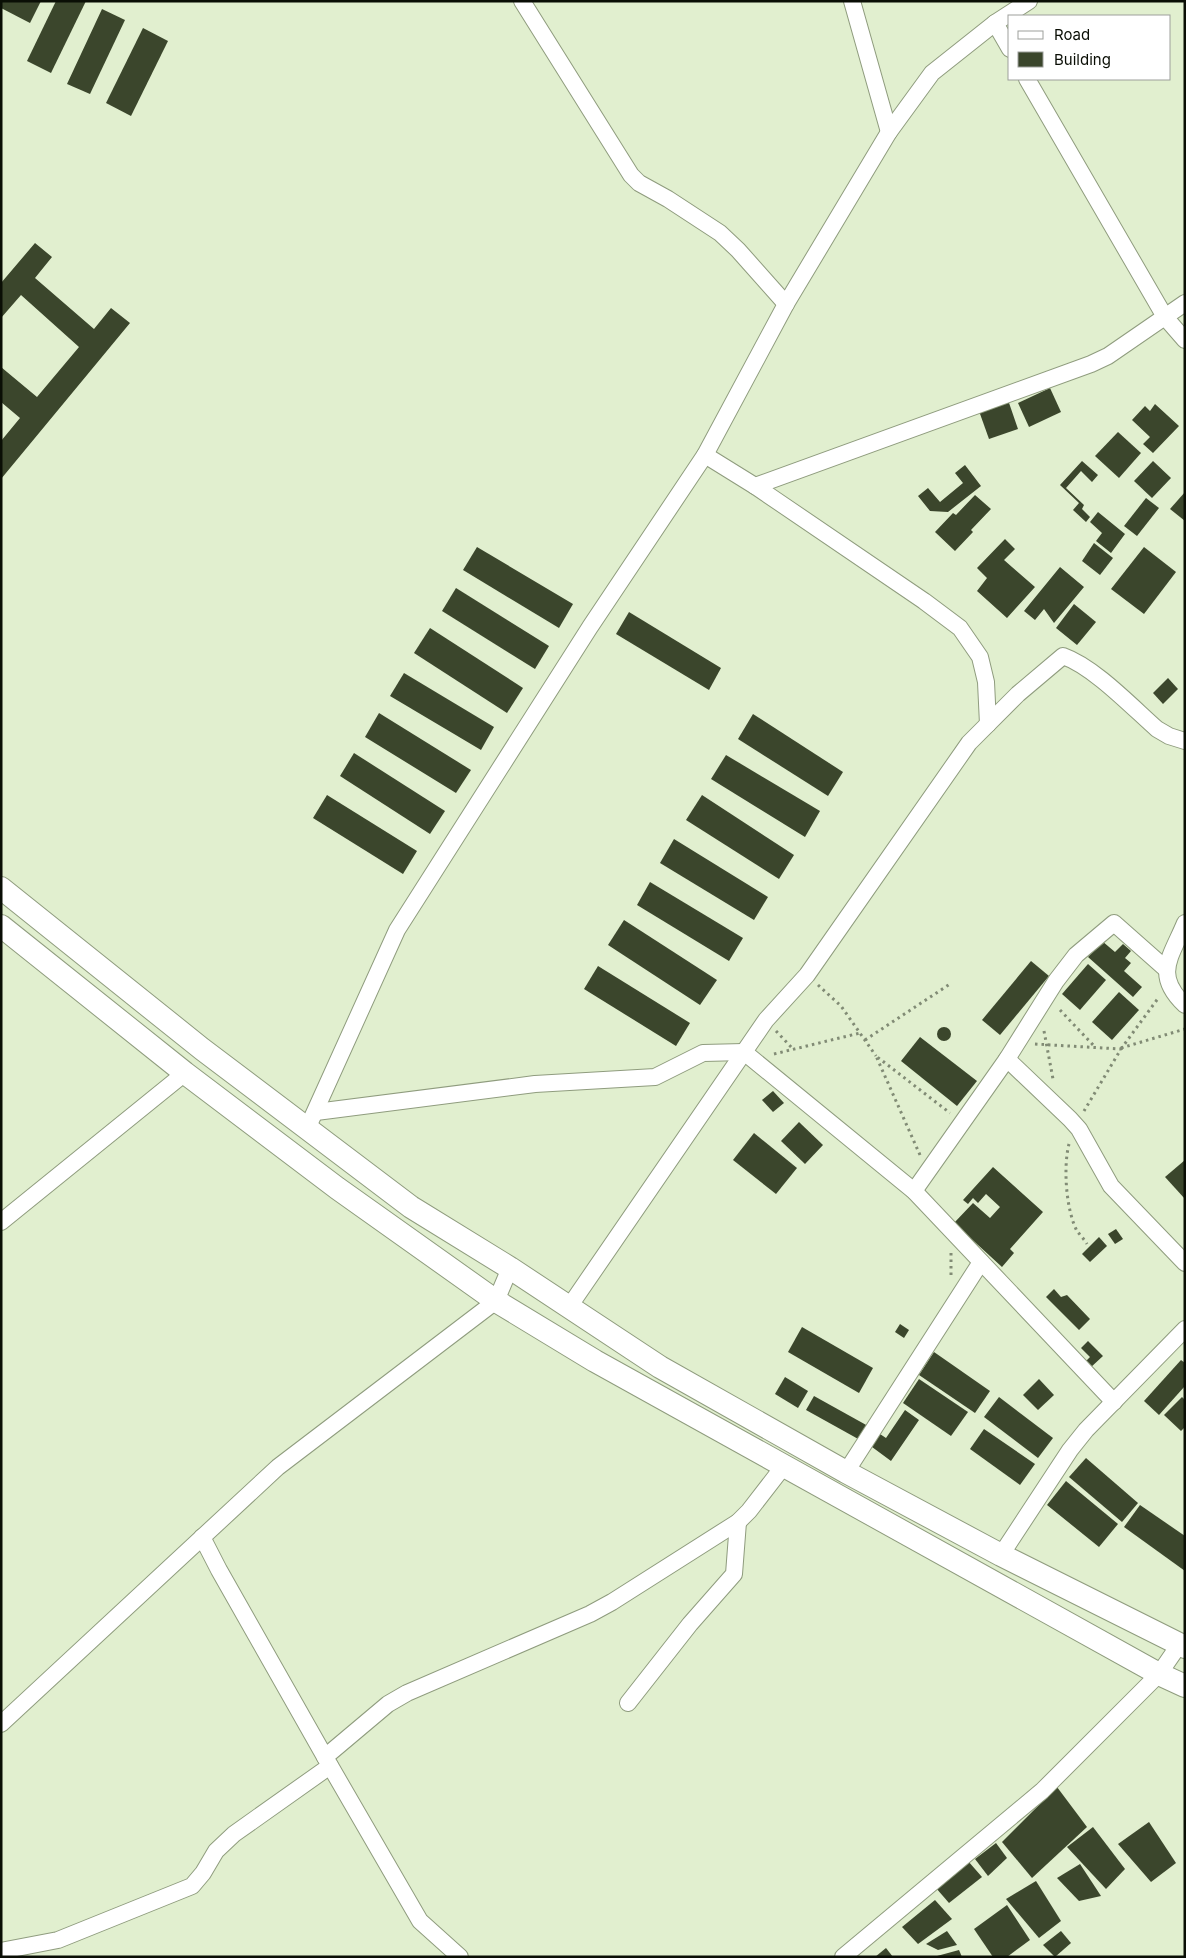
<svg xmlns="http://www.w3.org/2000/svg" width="1186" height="1958" font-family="Inter,sans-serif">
<rect width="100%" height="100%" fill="#e1efcf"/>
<!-- building -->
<g fill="#3b462c">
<path d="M2,1H41L30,23L1,8Z"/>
<path d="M56,1H86L51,73L27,61Z"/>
<path d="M102,9L125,20L90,94L67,84Z"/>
<path d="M143,28L168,41L131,116L106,103Z"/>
<path d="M35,243L52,257L35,278L94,329L111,308L130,323L1,479V441L20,418L1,402V367L37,397L79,347L21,295L1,318V283Z"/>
<path d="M1050,388L1061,412L1029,427L1018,403Z"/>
<path d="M1008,400L1018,429L989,439L979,411Z"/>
<path d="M1155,404L1179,426L1153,453L1143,444L1150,437L1132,420L1145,406L1150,411Z"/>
<path d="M1118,432L1141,453L1119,478L1095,456Z"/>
<path d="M1082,461L1098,475L1092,482L1081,471L1066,488L1084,505L1082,509L1090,517L1086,522L1073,510L1079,503L1060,485Z"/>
<path d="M1153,461L1171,478L1152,498L1134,481Z"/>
<path d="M965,465L981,486L948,512L930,511L918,496L928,488L940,502L963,483L955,473Z"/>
<path d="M1185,492V521L1170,509Z"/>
<path d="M975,495L991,509L971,530L973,532L955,551L935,532L953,513L956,515Z"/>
<path d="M1146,498L1159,508L1137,536L1124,526Z"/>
<path d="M1098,512L1125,534L1111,553L1096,541L1102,533L1090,522Z"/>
<path d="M1005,539L1015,549L1004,560L1035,587L1007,618L977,591L987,578L977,568Z"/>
<path d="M1094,543L1113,558L1100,575L1082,561Z"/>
<path d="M477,547L573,604L559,628L463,570Z"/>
<path d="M1144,547L1176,572L1144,614L1111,589Z"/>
<path d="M1060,567L1084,587L1054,623L1044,609L1035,620L1024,611Z"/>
<path d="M456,588L549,646L535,669L442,611Z"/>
<path d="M1074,604L1096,622L1077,645L1056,628Z"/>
<path d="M629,612L721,668L709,690L616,634Z"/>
<path d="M430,628L523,688L507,713L414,653Z"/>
<path d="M404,673L494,727L481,750L390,696Z"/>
<path d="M1168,678L1178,689L1163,704L1153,693Z"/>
<path d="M379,713L471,770L456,793L365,737Z"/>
<path d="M753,714L843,772L828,796L738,739Z"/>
<path d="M354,753L445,811L430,834L340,776Z"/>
<path d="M726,755L820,811L805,837L711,779Z"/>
<path d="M327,795L417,851L403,874L313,818Z"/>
<path d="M702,795L794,855L779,879L686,820Z"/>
<path d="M674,839L768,897L754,920L660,863Z"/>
<path d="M650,882L743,938L729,961L637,905Z"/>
<path d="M624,920L717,980L700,1005L608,945Z"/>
<path d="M1102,941L1115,952L1123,944L1131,951L1125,958L1131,963L1124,971L1142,987L1133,997L1088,957Z"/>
<path d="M1031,961L1049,976L1000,1035L982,1020Z"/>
<path d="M1088,964L1106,980L1080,1010L1062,994Z"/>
<path d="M598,966L690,1023L676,1046L584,989Z"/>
<path d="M1119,992L1139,1010L1112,1040L1092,1022Z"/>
<circle cx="944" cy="1034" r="7"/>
<path d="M920,1037L977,1081L957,1106L901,1061Z"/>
<path d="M773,1091L784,1103L773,1112L762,1100Z"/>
<path d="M799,1122L823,1145L805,1164L781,1141Z"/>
<path d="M754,1133L797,1168L776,1194L733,1160Z"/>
<path d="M1185,1160V1199L1165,1177Z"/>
<path d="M993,1167L1043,1212L1010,1249L1014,1253L1002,1267L954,1223L973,1203L990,1218L1000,1207L986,1194L978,1203L973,1198L968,1204L963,1200Z"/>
<path d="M1116,1229L1123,1239L1115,1244L1108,1234Z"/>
<path d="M1099,1237L1107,1246L1090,1262L1082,1254Z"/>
<path d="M1054,1289L1061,1297L1067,1295L1090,1319L1079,1330L1046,1297Z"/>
<path d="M900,1324L909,1330L904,1338L895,1332Z"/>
<path d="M802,1327L873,1368L859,1393L788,1352Z"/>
<path d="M1088,1341L1103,1356L1090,1368L1085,1362L1090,1357L1081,1348Z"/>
<path d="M934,1352L990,1391L975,1413L919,1375Z"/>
<path d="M1181,1360L1185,1363V1386L1159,1415L1144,1401Z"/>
<path d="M785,1377L808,1391L798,1408L775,1394Z"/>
<path d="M919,1379L968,1412L951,1436L903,1403Z"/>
<path d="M1039,1379L1054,1395L1038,1410L1023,1395Z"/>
<path d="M814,1396L868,1426L860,1440L806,1410Z"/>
<path d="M999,1397L1053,1438L1038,1458L984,1417Z"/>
<path d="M1182,1397L1185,1400V1427L1181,1431L1164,1415Z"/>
<path d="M905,1410L919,1420L891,1461L868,1444L877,1432L886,1438Z"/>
<path d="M984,1429L1035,1464L1020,1485L970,1449Z"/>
<path d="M1086,1458L1138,1503L1122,1522L1069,1477Z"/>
<path d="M1066,1481L1118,1524L1099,1547L1047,1505Z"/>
<path d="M1140,1505L1185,1536V1571L1124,1527Z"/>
<path d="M1057,1787L1087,1827L1032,1878L1002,1842Z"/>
<path d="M1149,1822L1176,1863L1151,1882L1118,1844Z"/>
<path d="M1093,1827L1125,1869L1106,1889L1067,1847Z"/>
<path d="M996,1843L1007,1858L988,1876L975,1859Z"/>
<path d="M968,1861L982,1877L949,1903L936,1888Z"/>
<path d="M1080,1864L1101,1896L1079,1901L1057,1878Z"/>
<path d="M1036,1881L1061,1921L1039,1938L1006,1899Z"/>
<path d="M935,1900L952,1919L918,1944L902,1927Z"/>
<path d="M1007,1905L1030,1940L1007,1957H993L974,1929Z"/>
<path d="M947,1931L957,1945L938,1950L926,1944Z"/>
<path d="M1061,1931L1071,1943L1055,1957L1043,1945Z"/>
<path d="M886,1948L893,1957H875Z"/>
<path d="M959,1950L962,1957H937V1956Z"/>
</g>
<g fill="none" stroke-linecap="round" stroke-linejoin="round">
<defs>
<g id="minor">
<path d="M522,1L631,175L639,183L668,199L720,233L738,250L786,304"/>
<path d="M852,1L889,132"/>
<path d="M995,23L1010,49"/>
<path d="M1027,79L1165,317L1185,340"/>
<path d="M705,455L755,486L1091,364L1108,356L1185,303"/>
<path d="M755,486L924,601L960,628L980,657L986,682L988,724"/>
<path d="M1185,923C1171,957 1153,975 1185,1005"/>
<path d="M1007,1059L1070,1119L1079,1129L1111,1186L1185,1263"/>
<path d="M316,1112L535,1084L655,1077L703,1053L744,1052L914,1191L1114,1402"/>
<path d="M307,1129L397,930L590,627L705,455L786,304L889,132L932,73L995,23L1029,1"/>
<path d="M914,1191L1007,1059L1056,981L1076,955L1114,923L1166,969"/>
<path d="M1,1222L185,1073"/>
<path d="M569,1307L766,1020L807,975L969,743L1018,694L1063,656C1094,667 1131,706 1157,729L1169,736L1185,741"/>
<path d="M846,1472L981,1262"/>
<path d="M202,1537L219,1570L325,1757L420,1921L460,1957"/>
<path d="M1001,1555L1070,1450L1086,1430L1185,1329"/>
<path d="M628,1703L690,1624L734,1574L738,1522"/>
<path d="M1,1724L278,1467L496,1301L510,1268"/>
<path d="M325,1757L388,1704L407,1693L590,1614L612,1602L738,1522L749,1511L783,1467"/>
<path d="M1,1951L58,1940L192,1886L203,1873L216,1851L234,1834L330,1766"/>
<path d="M843,1957L1042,1791L1159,1674L1179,1645"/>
</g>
<g id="secondary">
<path d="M1,888L202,1049L411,1207L510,1268L660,1367L846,1472L1001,1555L1185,1647"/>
<path d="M1,926L185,1073L337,1188L496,1301L595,1361L1159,1674L1185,1686"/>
</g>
</defs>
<!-- minor casing -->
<use href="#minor" stroke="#8f9c7e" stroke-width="18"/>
<!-- secondary casing -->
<use href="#secondary" stroke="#8f9c7e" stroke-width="24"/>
<!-- path -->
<g stroke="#818b75" stroke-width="3" stroke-dasharray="2.5 4" stroke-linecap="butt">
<path d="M818,985L841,1006L876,1056"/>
<path d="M1060,1010L1095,1047"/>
<path d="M776,1031L793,1049"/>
<path d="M1044,1031L1053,1079"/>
<path d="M865,1040L950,984"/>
<path d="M1035,1044L1121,1049L1084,1111"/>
<path d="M1121,1048L1185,1029"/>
<path d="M1121,1049L1159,997"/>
<path d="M774,1054L860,1033"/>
<path d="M1069,1144C1063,1167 1066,1210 1077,1231C1080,1235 1084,1239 1087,1244"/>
<path d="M920,1155L876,1056L950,1113"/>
<path d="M951,1253V1277"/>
</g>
<!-- minor -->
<use href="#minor" stroke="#fff" stroke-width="16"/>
<!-- secondary -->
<use href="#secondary" stroke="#fff" stroke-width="22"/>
</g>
<!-- border -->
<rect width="1186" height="1958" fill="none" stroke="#0a0e05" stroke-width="5"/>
<!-- legend -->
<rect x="1008" y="15" width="162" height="65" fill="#ffffff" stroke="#9d9f9b"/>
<rect x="1018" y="31" width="25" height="8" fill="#ffffff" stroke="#9d9f9b"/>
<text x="1054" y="40" font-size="15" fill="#0a0e05">Road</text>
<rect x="1018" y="52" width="25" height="15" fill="#3b462c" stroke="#9d9f9b"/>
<text x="1054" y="65" font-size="15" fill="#0a0e05">Building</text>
</svg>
